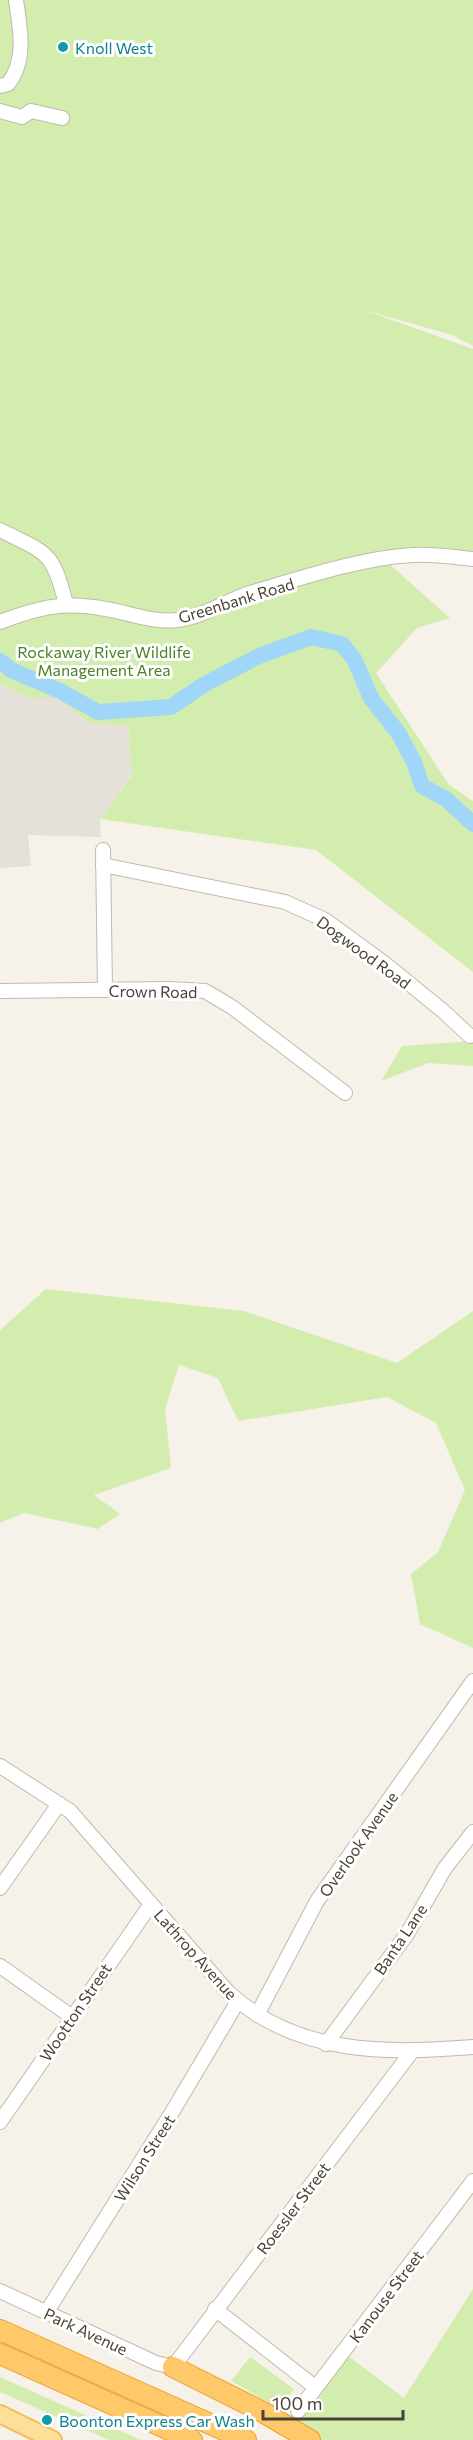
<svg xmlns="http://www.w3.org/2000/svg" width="473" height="2440" font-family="Commissioner,sans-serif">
<rect width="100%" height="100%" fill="#f6f1e9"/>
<!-- industrial -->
<path fill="#e5e0da" d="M0,683L28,698H56L89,723L128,726L132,774L100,819L101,837L28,835L31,866L0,868Z"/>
<!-- green -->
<g fill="#d3edae">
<path d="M0,0H473V346L452,335L364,310L473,349V561L379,555L450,618L417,628L376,673L449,785L473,801V972L316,850L100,819L132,775L128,726L89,723L56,698H28L0,683Z"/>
<path d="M473,1041V1066L428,1063L381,1081L402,1046Z"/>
<path d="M46,1289L244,1311L397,1363L473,1311V1648L420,1624L411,1574L438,1552L465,1490L436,1423L387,1397L238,1421L218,1378L179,1365L165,1409L171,1468L94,1495L120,1514L98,1529L24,1513L0,1523V1330Z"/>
<path d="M473,2289V2440H319L287,2421L340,2350L404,2398Z"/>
<path d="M250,2357L294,2389L279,2408L231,2381Z"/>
<path d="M0,2377L141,2440H109L0,2392Z"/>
</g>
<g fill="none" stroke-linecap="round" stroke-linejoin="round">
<!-- river -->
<path stroke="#a0d6f7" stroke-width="16" d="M0,661L11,670L60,691L98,712L171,707L205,684L259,656L311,637L342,644L354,659L371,698L399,734L414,762L422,786L446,799L473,824"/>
<defs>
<g id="minor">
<path d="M0,86L8,84C27,60 20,28 16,0"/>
<path d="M0,111L22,117L31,111L62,118"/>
<path d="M0,530C47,554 52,549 66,604"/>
<path d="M0,622C40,607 64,601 106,609C130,613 153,623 178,620C203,617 226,601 250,593C298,579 364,557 414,555C434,554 453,557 473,559"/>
<path d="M103,850L105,990"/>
<path d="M103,865L285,902L325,920L384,963L443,1011L470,1036"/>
<path d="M0,991L169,989L205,991L232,1007L345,1093"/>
<path d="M0,1766L70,1811L228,1992C296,2055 386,2054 473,2047"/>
<path d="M0,1888L59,1804"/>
<path d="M0,1966L72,2017"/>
<path d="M257,2015L317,1901L473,1681"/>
<path d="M326,2044L407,1934L445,1868L473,1832"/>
<path d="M0,2122L151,1904"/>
<path d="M0,2291L156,2363L173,2367L413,2050"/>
<path d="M215,2309L315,2387"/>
<path d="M46,2313L174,2109L238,2001"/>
<path d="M298,2411L473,2181"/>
</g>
<path id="major" d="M0,2414L53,2440"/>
<g id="highway">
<path d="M0,2330L246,2440"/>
<path d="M0,2354L192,2440"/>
<path d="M173,2367L261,2411L310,2440"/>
</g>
</defs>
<!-- minor casing -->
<use href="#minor" stroke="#c2b9aa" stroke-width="16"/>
<!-- major casing -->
<use href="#major" stroke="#efbf5d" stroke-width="20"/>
<!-- highway casing -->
<use href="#highway" stroke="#eca02c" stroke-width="22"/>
<!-- minor -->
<use href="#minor" stroke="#fff" stroke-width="14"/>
<!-- major -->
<use href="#major" stroke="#ffdf98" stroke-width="16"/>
<!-- highway -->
<use href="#highway" stroke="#ffc96a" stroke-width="20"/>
</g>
<!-- markers -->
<g fill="#0f9aa8" stroke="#fff" stroke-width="2">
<circle cx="63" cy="47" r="6"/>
<circle cx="47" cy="2420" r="6"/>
</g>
<g text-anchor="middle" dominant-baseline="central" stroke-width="6" stroke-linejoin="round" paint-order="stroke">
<!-- culture labels -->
<g font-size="16" fill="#0d838f" stroke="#fff" text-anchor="start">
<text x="75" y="47">Knoll West</text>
<text x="59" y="2420">Boonton Express Car Wash</text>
</g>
<!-- street labels -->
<g font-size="16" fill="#4a4236" stroke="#fff">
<text transform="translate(236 600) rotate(-17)">Greenbank Road</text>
<text transform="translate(364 952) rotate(36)">Dogwood Road</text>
<text transform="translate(153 991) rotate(1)">Crown Road</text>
<text transform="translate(358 1844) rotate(-55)">Overlook Avenue</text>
<text transform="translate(400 1939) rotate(-56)">Banta Lane</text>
<text transform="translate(196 1954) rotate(48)">Lathrop Avenue</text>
<text transform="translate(75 2012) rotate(-56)">Wootton Street</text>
<text transform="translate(144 2158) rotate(-58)">Wilson Street</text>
<text transform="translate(293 2208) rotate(-53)">Roessler Street</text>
<text transform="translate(386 2296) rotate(-53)">Kanouse Street</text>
<text transform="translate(86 2331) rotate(25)">Park Avenue</text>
</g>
<!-- park labels -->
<g font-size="16" fill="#4a8223" stroke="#fff">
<text x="104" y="651">Rockaway River Wildlife<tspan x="104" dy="18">Management Area</tspan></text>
</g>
</g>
<!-- scale -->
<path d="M263 2410v9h140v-9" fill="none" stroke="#4a4236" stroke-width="3"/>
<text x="272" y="2410" font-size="18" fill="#4a4236" stroke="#ffffff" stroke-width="4.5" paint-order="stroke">100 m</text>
</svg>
